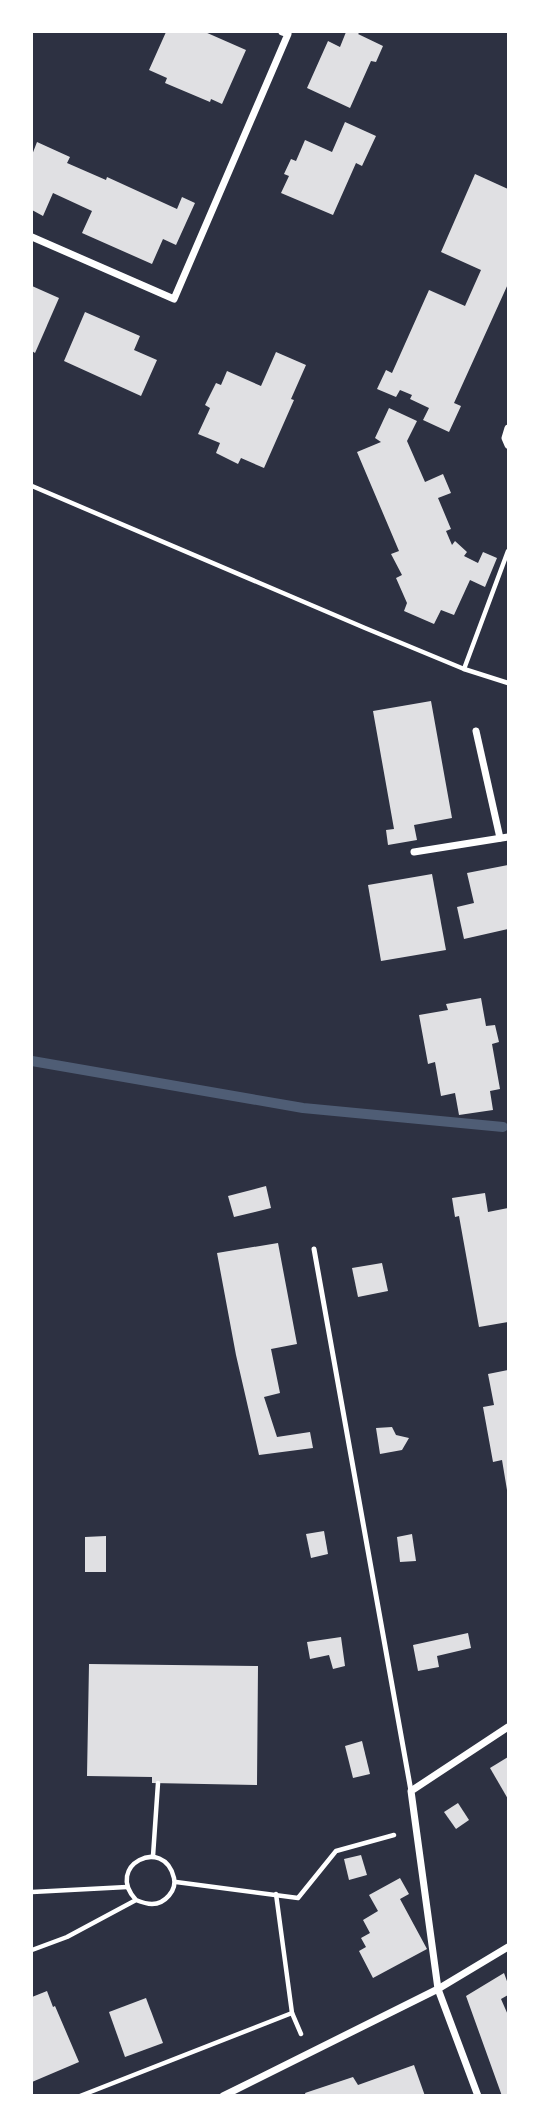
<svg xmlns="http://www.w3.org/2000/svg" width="540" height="2127" font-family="'Asap Condensed',sans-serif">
<rect width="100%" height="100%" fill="#2d3142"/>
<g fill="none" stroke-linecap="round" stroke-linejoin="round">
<!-- stream -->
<path stroke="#4f5d75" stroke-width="10" d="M32,1061L303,1108L503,1127"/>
</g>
<!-- building -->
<g fill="#e0e0e3">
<path d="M166,32H205L246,50L222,104L211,99L210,102L165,83L167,78L149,70Z"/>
<path d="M346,32H360L358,34L383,46L376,62L371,61L350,108L307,88L328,41L340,47Z"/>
<path d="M345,122L376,136L362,166L356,163L333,215L281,193L289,176L284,174L291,159L296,161L305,140L332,152Z"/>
<path d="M37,142L70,157L67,163L106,180L107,177L177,209L182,197L195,203L176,245L163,239L152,264L82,233L92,211L53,193L43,216L32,210V155Z"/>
<path d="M475,174L508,189V284L454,403L461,406L449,432L423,420L429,408L410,399L412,395L400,390L396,397L377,389L386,370L392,373L429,290L465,306L481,270L441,252Z"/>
<path d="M32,286L59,298L35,353L32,351Z"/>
<path d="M85,312L140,336L134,350L157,360L141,396L64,361Z"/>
<path d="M276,352L306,365L291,399L294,400L264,468L241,458L238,464L216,453L220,443L198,434L210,408L205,405L216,383L221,385L227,371L261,386Z"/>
<path d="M389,408L417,421L407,441L425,482L443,474L451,493L438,498L451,529L446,531L452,545L455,541L467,552L464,556L478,563L483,552L497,558L485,587L470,580L454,615L441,610L434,624L404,611L407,603L396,578L402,575L391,554L399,551L357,452L381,442L375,438Z"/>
<path d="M431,701L452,818L414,825L417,840L388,845L386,830L394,829L373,711Z"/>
<path d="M508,865V929L464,939L457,907L474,903L467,873Z"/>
<path d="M432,874L446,950L381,961L368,885Z"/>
<path d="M481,998L486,1026L495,1025L499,1042L492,1044L500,1089L490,1091L493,1110L459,1115L455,1093L441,1096L435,1062L428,1064L419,1015L448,1010L446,1004Z"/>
<path d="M266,1186L271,1208L234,1217L228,1196Z"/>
<path d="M485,1193L488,1212L508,1208V1322L479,1327L459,1216L455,1217L452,1198Z"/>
<path d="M278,1243L297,1344L271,1349L280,1393L264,1397L277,1437L310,1432L313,1448L259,1455L236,1355L217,1253Z"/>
<path d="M382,1263L388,1291L358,1297L352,1268Z"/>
<path d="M508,1370V1489L507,1490L502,1460L493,1462L483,1407L494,1405L488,1374Z"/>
<path d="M392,1427L396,1435L409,1438L402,1450L380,1454L376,1428Z"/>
<path d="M324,1531L328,1554L311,1558L306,1534Z"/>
<path d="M412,1534L416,1561L400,1562L397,1537Z"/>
<path d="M106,1536V1572H85V1537Z"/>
<path d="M468,1633L471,1648L437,1656L439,1667L418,1671L413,1645Z"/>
<path d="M341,1637L345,1666L333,1669L329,1655L310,1659L307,1642Z"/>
<path d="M89,1664L258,1666L257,1785L152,1783V1777L87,1776Z"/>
<path d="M362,1741L370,1774L353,1778L345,1746Z"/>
<path d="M508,1757V1799L490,1768Z"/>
<path d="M458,1803L469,1820L456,1829L444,1812Z"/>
<path d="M361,1855L367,1875L349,1880L344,1859Z"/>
<path d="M400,1878L409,1894L400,1899L427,1949L373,1978L359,1951L366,1947L361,1938L370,1933L363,1920L378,1911L369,1895Z"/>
<path d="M504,1973L508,1984V1995L501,1999L508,2015V2096H502L466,1996Z"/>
<path d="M47,1991L53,2007L55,2006L79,2062L32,2082V1997Z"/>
<path d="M146,1998L163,2043L125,2057L109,2012Z"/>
<path d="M414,2065L425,2096H306L305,2093L353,2077L358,2085Z"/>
</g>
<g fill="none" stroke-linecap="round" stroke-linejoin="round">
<!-- path -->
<g stroke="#fff" stroke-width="4.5">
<path d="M32,486L365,628L464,669L508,683"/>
<path d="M464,669L508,551"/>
<path d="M153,1856L158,1783"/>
<path d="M176,1882L298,1898L336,1851L394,1835"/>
<path d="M32,1892L127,1887"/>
<path d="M276,1894L292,2013L301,2034"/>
<path d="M32,1950L67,1937L136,1900C104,1866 164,1835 174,1878C177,1890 165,1904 152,1904C146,1904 141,1902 136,1900"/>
<path d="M80,2096L292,2013"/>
</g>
<!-- service -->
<path stroke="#fff" stroke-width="5" d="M314,1249L411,1791"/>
<!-- minor -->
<g stroke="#fff" stroke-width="7">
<path d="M32,237L174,299L288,34L282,32"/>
<path d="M508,428L505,438L508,445"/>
<path d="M476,731L500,838"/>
<path d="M414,852L508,837"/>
<path d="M223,2096L438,1989L508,1947"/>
<path d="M478,2096L438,1989L411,1791L508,1727"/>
</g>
</g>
<!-- border -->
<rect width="540" height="2127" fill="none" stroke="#ffffff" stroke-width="66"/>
</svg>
